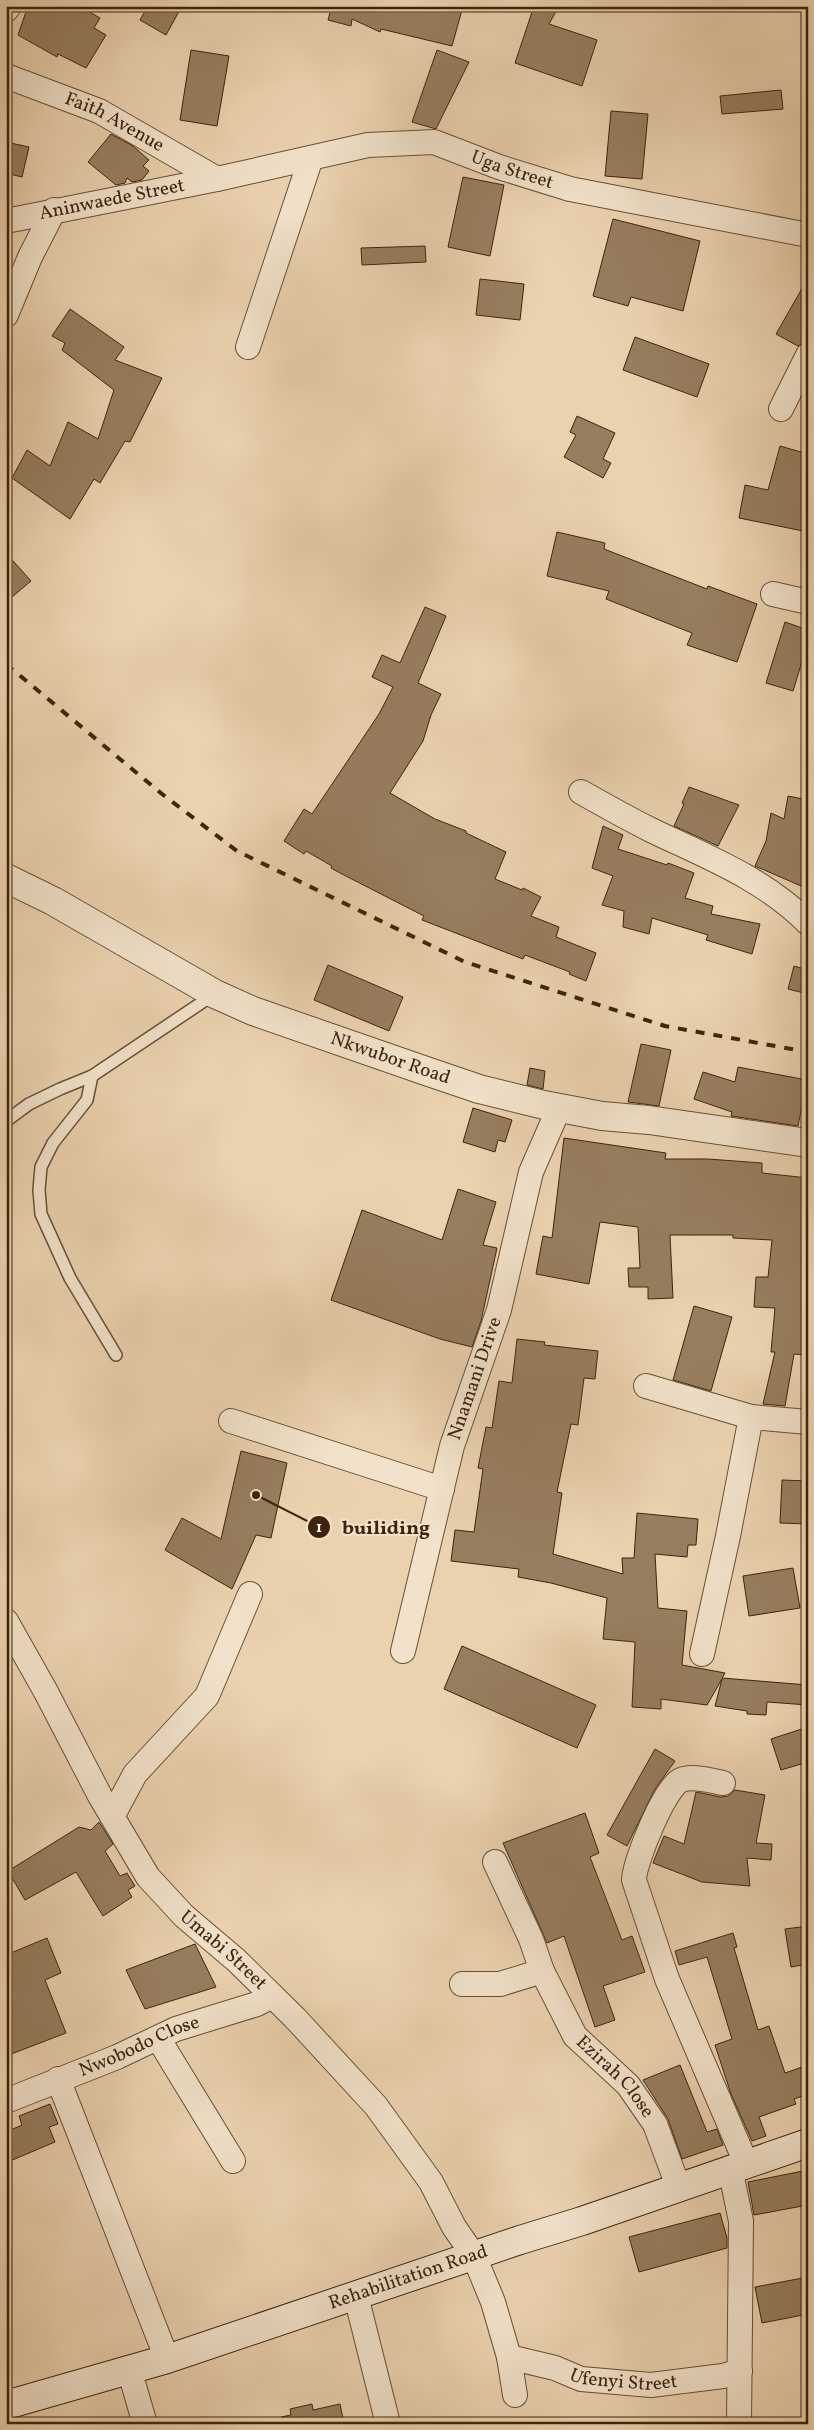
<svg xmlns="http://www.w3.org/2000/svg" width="814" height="2430" font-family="Vollkorn,serif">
<rect width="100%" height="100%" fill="#ebd2af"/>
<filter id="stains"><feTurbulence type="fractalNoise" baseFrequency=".004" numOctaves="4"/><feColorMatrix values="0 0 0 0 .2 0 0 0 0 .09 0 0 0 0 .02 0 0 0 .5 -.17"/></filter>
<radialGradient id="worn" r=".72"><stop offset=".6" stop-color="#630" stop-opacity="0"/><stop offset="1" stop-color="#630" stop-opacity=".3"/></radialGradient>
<!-- building -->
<g fill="#977e60" stroke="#3d240b">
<path d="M28,6H79L100,18L94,28L106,35L86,68L58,54L57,57L18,35Z"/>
<path d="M148,6H182L166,35L140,20Z"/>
<path d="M325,6H441L462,10L452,46L381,29L380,32L352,19L351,26L328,20L331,9Z"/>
<path d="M534,6H559L549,24L597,40L582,86L515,63Z"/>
<path d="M191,50L229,56L217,126L180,120Z"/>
<path d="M437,50L469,62L436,129L412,122Z"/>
<path d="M781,90L783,109L722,114L720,96Z"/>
<path d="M611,111L648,114L642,179L605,176Z"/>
<path d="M111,134L133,146L149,160L143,166L149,171L142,180L132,182L127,178L125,183L116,185L88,162Z"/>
<path d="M6,142L29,147L22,177L6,173Z"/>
<path d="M463,177L504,185L490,256L448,247Z"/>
<path d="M613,219L700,241L683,311L631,297L628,306L593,296Z"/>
<path d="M425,246L426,262L362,265L361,248Z"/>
<path d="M808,278V341L798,346L776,334Z"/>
<path d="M480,279L524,284L520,320L476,315Z"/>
<path d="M70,309L124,347L115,360L162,378L130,442L125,441L100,483L94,479L70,519L12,478L27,450L50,466L68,422L98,439L114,390L62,350L65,343L52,336Z"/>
<path d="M635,337L709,364L697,397L623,370Z"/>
<path d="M577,416L615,433L603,459L611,463L603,478L564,457L576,435L570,432Z"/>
<path d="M780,446L808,454V532L739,518L745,485L768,490Z"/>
<path d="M557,532L605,543L604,549L707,589L708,586L757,604L737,662L687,645L692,633L606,599L609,591L547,576Z"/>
<path d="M6,553L31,581L6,602Z"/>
<path d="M425,607L446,616L418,683L441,694L431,715L423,741L390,793L435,819L466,831V833L506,852L495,879L522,890L523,888L541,897L531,916L559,927L556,937L596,953L586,981L569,974L570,972L525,955L523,959L422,920L424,916L340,873L331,868L332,866L306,851L304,854L284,841L304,809L312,814L379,714L393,687L372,677L382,655L400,663Z"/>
<path d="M785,622L808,630V642L793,691L766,683Z"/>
<path d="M689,787L739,805L718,846L674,826L684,804L682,803Z"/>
<path d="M788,796L808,800V889L755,866L766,841L771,813L784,819Z"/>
<path d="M603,826L623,835L618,849L667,865L668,863L694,873L685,898L713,906L711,914L760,924L752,954L706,940L708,935L652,918L649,934L623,927L624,911L602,905L613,876L592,868Z"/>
<path d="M328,965L403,997L389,1031L314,1000Z"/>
<path d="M794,966L808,970V994L788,989Z"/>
<path d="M641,1044L671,1050L659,1106L628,1102Z"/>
<path d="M738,1067L807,1080L798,1126L731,1116L732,1112L694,1099L703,1072L735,1082Z"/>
<path d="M530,1068L545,1071L543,1089L527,1085Z"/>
<path d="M473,1108L512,1120L505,1142L498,1140L495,1152L463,1142Z"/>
<path d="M564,1138L666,1153L665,1159H708L762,1163V1173L808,1178V1355L794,1354L785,1406L763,1404L775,1352H771L775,1308L754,1307L756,1277H768L772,1240L733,1238V1235H670L673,1298L648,1299V1287H629L628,1268H640L638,1227L600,1222L589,1284L536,1274L543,1236L552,1238Z"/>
<path d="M458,1189L496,1202L483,1245L497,1248L481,1321L472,1347L440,1339L331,1300L362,1210L442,1240Z"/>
<path d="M694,1306L732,1317L711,1391L673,1380Z"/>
<path d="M517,1339L545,1342L544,1345L598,1351L595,1379L584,1378L578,1425L571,1424L557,1492L562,1493L553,1554L623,1574L622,1558H634L637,1513L698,1519L696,1545H688L687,1557L655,1554L658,1608L687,1611L682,1665L725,1673L722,1678L808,1685V1705L767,1702L766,1715L747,1714V1711L715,1706L722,1679L707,1705L661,1699V1709L632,1707L635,1642L603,1639L607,1598L551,1583L518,1577L519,1569L451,1561L455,1530L474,1532L483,1469L478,1468L486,1427L492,1428L499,1381L512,1383Z"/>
<path d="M241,1451L287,1463L271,1538L256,1535L232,1589L165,1550L182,1518L221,1539Z"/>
<path d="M782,1480L808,1481V1524L780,1523Z"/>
<path d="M793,1568L800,1608L749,1616L743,1576Z"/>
<path d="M462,1646L596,1705L577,1748L444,1689Z"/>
<path d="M808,1727V1762L781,1770L771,1739Z"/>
<path d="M655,1749L675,1761L655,1789L627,1846L607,1835Z"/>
<path d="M735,1790L765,1795L756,1843L772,1844L771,1860L747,1858L750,1886L702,1882L653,1863L664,1836L684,1844L696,1792L721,1797L728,1796Z"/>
<path d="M585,1813L599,1853L590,1857L622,1940L632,1936L645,1972L603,1986L615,2020L595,2027L564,1936L547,1943L503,1843Z"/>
<path d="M99,1822L113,1844L105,1851L120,1876L127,1873L135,1886L128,1890L132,1897L103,1916L76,1872L25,1900L8,1871L79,1827L91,1830Z"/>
<path d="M808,1926V1964L791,1967L785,1929Z"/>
<path d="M733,1933L737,1947L734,1948L758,2030L769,2026L785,2073L808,2065V2094L794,2099L796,2104L759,2117L766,2136L752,2141L731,2094L715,2045L732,2039L707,1957L679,1965L675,1951Z"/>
<path d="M47,1938L61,1973L45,1980L66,2033L6,2056V1955Z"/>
<path d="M195,1944L216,1987L145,2009L126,1970Z"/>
<path d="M680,2065L707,2132L717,2129L723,2145L682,2159L668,2119L643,2080Z"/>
<path d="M50,2104L58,2124L49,2127L55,2142L10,2161L6,2151V2132L22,2125L19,2116Z"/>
<path d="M808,2170V2205L754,2215L748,2182Z"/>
<path d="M720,2213L727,2238V2248L639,2272L629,2237Z"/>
<path d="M808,2277V2314L762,2323L755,2287Z"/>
<path d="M312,2404L313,2410L340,2404L344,2424H282L281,2417L291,2415L290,2409Z"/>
</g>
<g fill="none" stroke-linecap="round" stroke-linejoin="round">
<defs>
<g id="service">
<path d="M92,1076L87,1100L53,1143L41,1167L39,1190L41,1214L70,1278L116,1355"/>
<path d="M6,1121L29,1104L60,1089L92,1076L213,995"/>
</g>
<g id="minor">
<path d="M6,10L9,6"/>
<path id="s1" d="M6,76L99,111L217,179"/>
<path id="s2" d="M6,221L217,179L368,145L434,142L499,167L570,189L808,235"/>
<path d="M6,315L30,257L54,210"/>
<path d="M248,347L311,158"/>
<path d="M781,409L808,355"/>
<path d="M773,594L808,602"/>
<path d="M581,792C604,805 627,818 651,830C707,857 763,878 808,923"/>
<path d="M646,1386L751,1417L808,1422"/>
<path d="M231,1421L442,1489"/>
<path id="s3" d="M6,1621L46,1692L100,1796L148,1877L184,1916L236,1960L295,2018L376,2106L431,2182L454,2227L474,2256L493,2302L509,2357L515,2395"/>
<path id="s4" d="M403,1651L452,1446L499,1310L531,1172L559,1108"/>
<path d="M702,1654L728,1536L751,1417"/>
<path d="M723,1783C711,1781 693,1775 681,1780C665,1786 634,1863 634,1880L667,1979L746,2163"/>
<path d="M113,1815L135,1774L207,1696L250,1594"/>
<path id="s5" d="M495,1862L531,1939L542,1971L575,2036L628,2085L655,2124L678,2186"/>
<path d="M462,1984H500L542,1971"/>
<path d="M158,2038L233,2161"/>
<path d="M58,2079L167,2359"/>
<path id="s6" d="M6,2101L117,2057L176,2029L257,2004L272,1996"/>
<path d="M730,2168L741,2221L739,2424"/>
<path d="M356,2296L388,2424"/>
<path id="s7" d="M509,2357L555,2368L581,2379L651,2385L723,2376L740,2371"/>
<path d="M129,2369L145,2424"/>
</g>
<g id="tertiary">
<path id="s8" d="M6,878L53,901L215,994L253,1011L426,1071L479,1089L544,1105L602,1116L649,1120L808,1143"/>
</g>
<g id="secondary">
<path id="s9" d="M6,2405L167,2359L520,2240L582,2221L808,2143"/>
</g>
</defs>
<!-- service casing -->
<use href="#service" stroke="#685034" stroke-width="14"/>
<!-- minor casing -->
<use href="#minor" stroke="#685034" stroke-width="26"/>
<!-- tertiary casing -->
<use href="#tertiary" stroke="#685034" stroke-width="30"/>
<!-- secondary casing -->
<use href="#secondary" stroke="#3d240b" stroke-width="30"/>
<!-- service -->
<use href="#service" stroke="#f2e2cb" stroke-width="11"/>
<!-- minor -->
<use href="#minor" stroke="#f2e2cb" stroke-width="24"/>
<!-- tertiary -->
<use href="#tertiary" stroke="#f2e2cb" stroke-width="28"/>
<!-- secondary -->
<use href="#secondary" stroke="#f2e2cb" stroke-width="28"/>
<!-- rail -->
<path stroke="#3d240b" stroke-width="4" stroke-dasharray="9 9" stroke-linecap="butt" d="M6,664L162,794L237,851L465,962L665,1026L808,1052"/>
</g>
<g text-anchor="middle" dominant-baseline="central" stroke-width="4" stroke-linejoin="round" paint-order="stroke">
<!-- street labels -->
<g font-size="19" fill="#3d240b" stroke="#f2e2cb">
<text stroke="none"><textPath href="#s1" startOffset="118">Faith Avenue</textPath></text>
<text stroke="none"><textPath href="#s2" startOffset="519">Uga Street</textPath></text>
<text stroke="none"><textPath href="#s2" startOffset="108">Aninwaede Street</textPath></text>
<text stroke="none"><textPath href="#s8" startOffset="426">Nkwubor Road</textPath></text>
<text stroke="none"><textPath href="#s4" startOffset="282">Nnamani Drive</textPath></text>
<text stroke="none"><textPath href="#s3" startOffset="398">Umabi Street</textPath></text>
<text stroke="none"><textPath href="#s6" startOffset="144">Nwobodo Close</textPath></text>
<text stroke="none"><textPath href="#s5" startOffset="249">Ezirah Close</textPath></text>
<text stroke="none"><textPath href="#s9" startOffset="422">Rehabilitation Road</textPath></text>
<text stroke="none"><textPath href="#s7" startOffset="118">Ufenyi Street</textPath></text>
</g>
</g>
<!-- callouts -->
<path fill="none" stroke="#3d240b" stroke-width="2" d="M256 1495L319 1527"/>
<g fill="#3d240b" stroke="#f2e2cb" stroke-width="2">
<circle cx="256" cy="1495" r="5"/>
<circle cx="319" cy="1527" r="12"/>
</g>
<g font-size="15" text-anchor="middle" font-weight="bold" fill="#fff">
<text x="319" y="1532">1</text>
</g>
<g font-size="20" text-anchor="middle" font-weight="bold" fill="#3d240b" stroke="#f2e2cb" stroke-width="4" stroke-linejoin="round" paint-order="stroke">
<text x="386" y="1534">builiding</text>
</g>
<!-- margin -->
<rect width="814" height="2430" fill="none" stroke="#ebd2af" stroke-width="25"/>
<rect x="8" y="8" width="799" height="2415" fill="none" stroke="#3d240b" stroke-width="2.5"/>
<rect x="12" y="12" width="789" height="2405" fill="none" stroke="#3d240b"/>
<rect width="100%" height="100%" filter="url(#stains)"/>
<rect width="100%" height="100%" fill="url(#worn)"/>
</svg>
